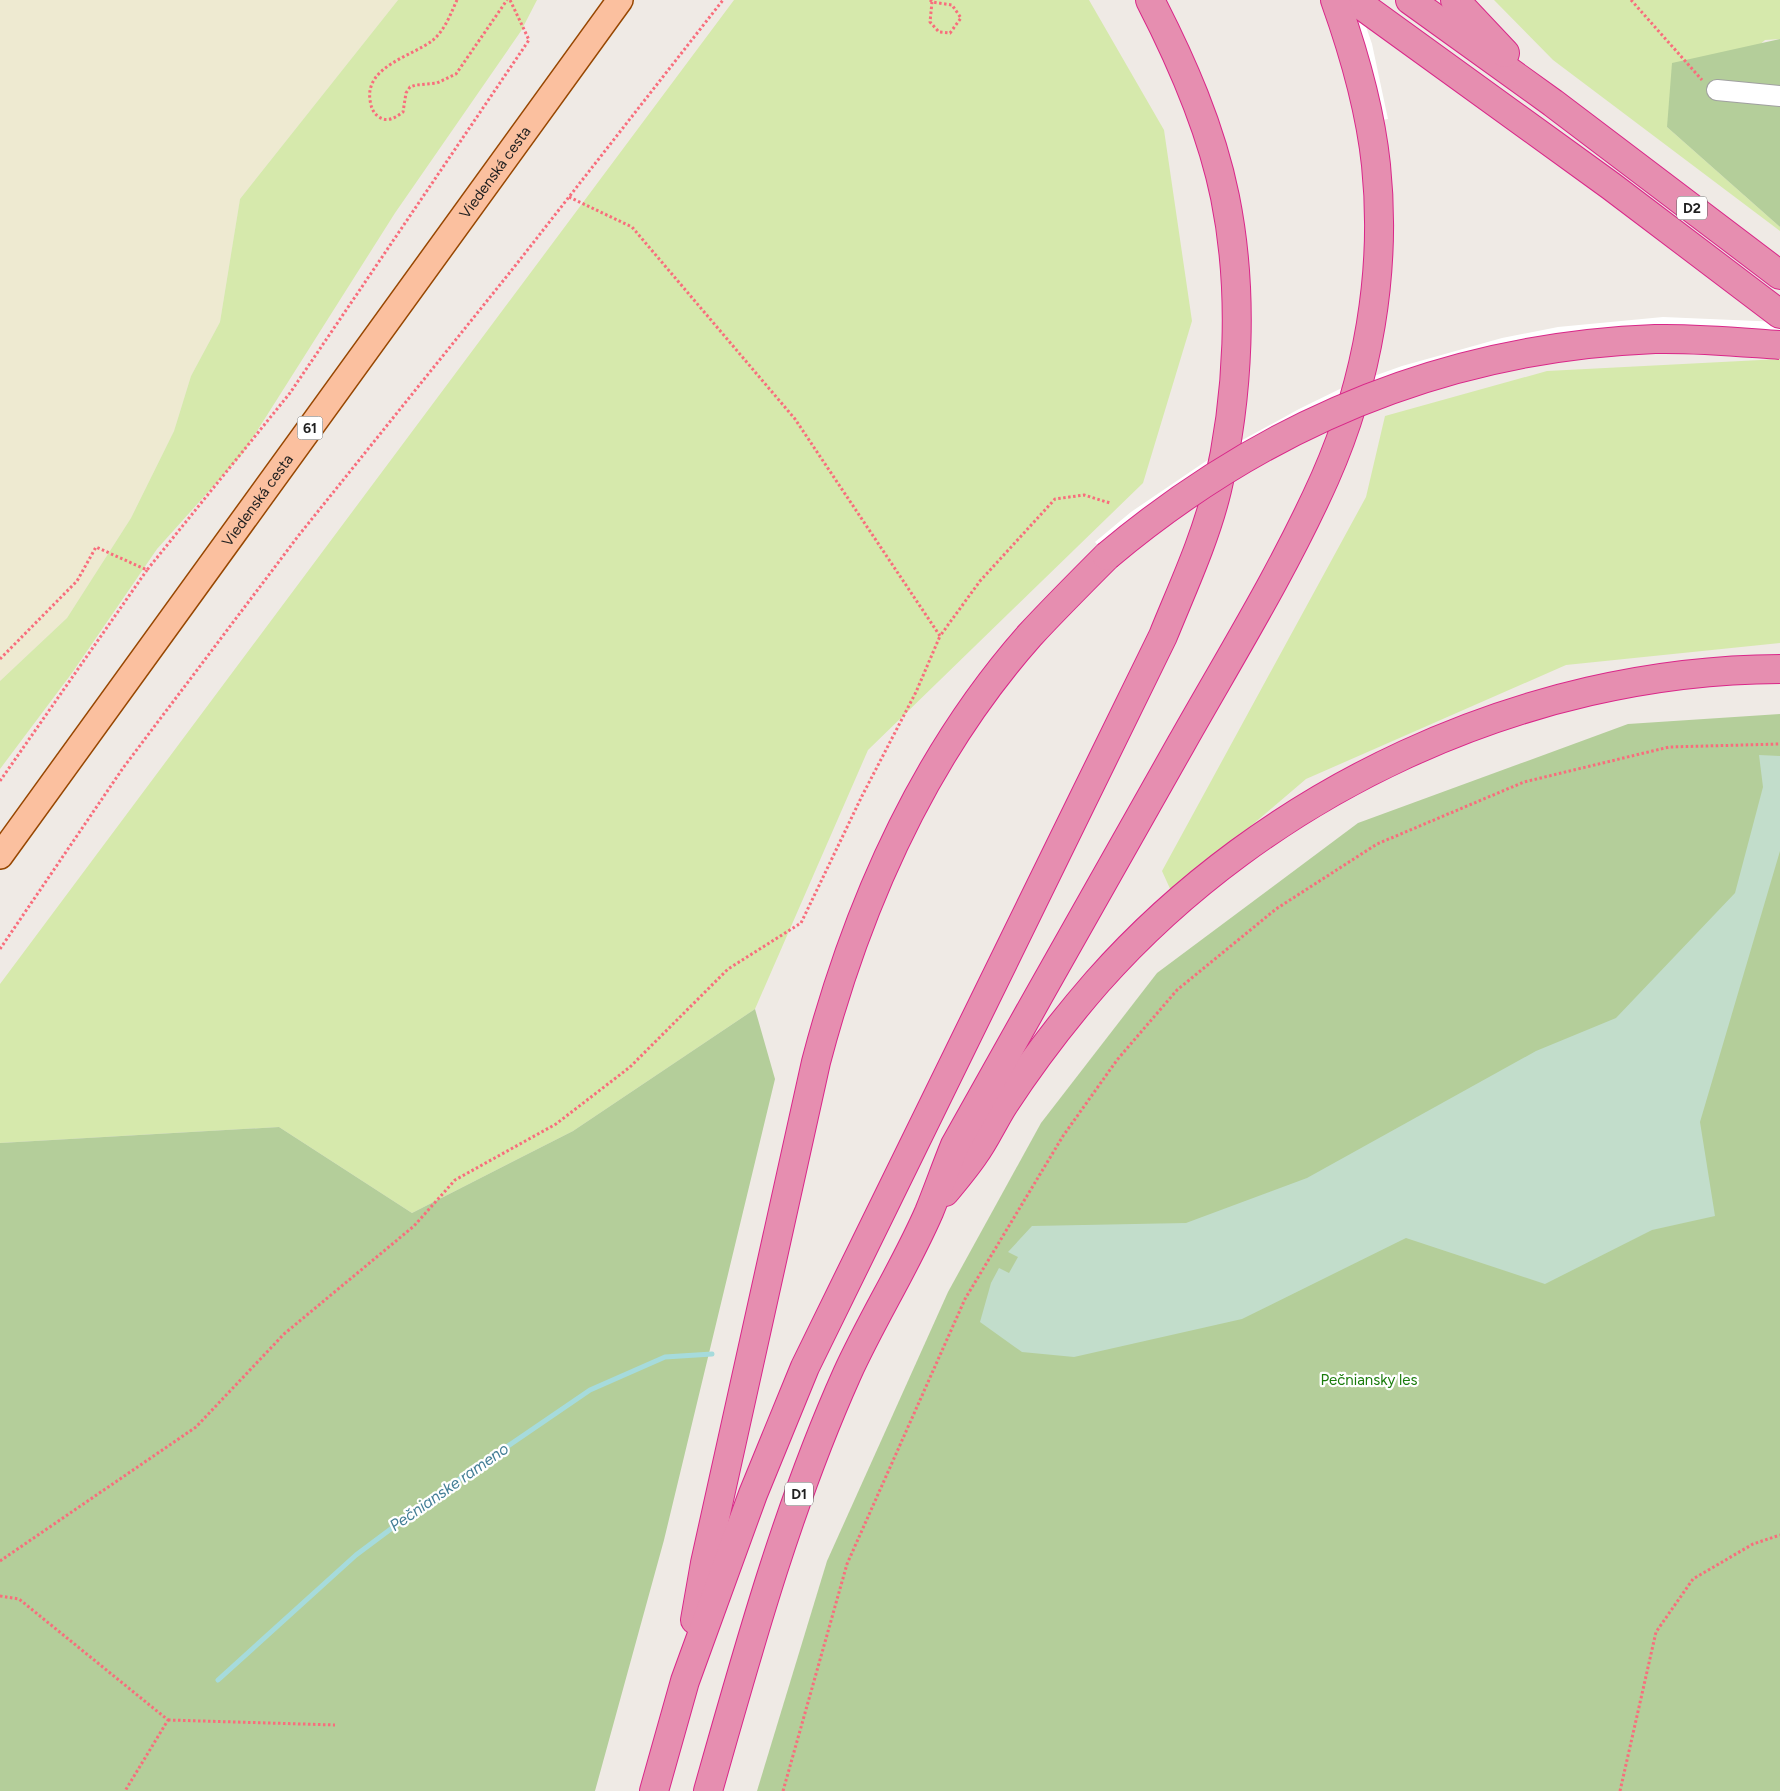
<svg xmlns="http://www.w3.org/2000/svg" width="1780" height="1791" font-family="Figtree,sans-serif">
<rect width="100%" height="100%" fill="#efeae5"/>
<!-- farmland -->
<path fill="#eeead1" d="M0,0H398L240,199L220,322L191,376L174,431L131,518L67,618L0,681Z"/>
<!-- grass -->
<g fill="#d6e9ac">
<path d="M398,0H537L521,31L395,213L243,453L157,549L72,673L0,769V681L67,618L131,518L174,431L191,376L220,322L240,199Z"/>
<path d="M734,0H1089L1164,130L1192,321L1143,483L868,750L755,1009L573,1131L412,1213L279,1127L0,1143V984Z"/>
<path d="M1494,0H1780V39L1765,40L1667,127L1780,227V231L1553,60Z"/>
<path d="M1780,359V643L1566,665L1306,779L1172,893L1162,871L1366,497L1385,416L1547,371Z"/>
</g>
<!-- forest -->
<g fill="#b4ce9a">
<path d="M1780,39V227L1667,127L1672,63Z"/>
<path d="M1780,714V1791H757L827,1561L948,1292L1041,1123L1157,973L1358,823L1628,724Z"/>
<path d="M755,1009L775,1079L664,1540L595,1791H0V1143L279,1127L412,1213L573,1131Z"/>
</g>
<!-- wetland -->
<path fill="#c2ddcb" d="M1759,755L1780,756V851L1700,1122L1715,1216L1652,1230L1545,1284L1406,1238L1242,1319L1074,1357L1022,1352L980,1322L991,1283L999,1268L1009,1273L1018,1257L1008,1252L1032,1226L1186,1223L1307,1178L1536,1051L1616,1018L1735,893L1763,787Z"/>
<!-- pier -->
<g fill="#fff">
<path d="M1321,0H1357L1372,44L1388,119L1357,124L1337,48Z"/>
<path d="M1663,317L1780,322V353L1701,349L1559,357L1409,393L1272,454L1107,556L1095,542L1131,512L1215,455L1299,409L1346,386L1402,366L1502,338L1558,327Z"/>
</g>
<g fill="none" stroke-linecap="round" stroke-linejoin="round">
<!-- stream -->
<path stroke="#a6dbdc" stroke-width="5" d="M218,1680L356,1555L439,1493L590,1390L665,1357L712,1354"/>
<defs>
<path id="minor" d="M1717,90L1780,96"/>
<g id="major">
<path id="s1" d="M0,856L620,0"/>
</g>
<g id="highway">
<path d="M1354,0L1611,186L1780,314"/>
<path d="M1410,0L1553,103L1780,275"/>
<path d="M1455,0L1505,53"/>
<path d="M945,1192C955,1180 965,1168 974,1155C985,1140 993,1122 1003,1106C1031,1063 1063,1021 1097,982C1266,791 1524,670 1780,669"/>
<path d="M695,1620L705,1563L816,1062C857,906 922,757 1030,635C1055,608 1081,582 1107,556"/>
<path d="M654,1791L685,1681L753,1494L805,1367L1163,636C1182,589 1205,540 1217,490C1239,397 1244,291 1225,197C1211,128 1182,62 1150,0"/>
<path d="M708,1791C748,1650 787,1508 847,1374C872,1319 905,1267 929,1212C938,1190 946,1167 955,1145C1030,1011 1105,878 1181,744C1230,657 1284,570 1325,478C1368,381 1387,271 1376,165C1370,108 1354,53 1335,0"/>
</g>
</defs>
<!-- minor casing -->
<use href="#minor" stroke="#a0a0a0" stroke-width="22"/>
<!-- major casing -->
<use href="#major" stroke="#974702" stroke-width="28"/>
<!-- highway casing -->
<use href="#highway" stroke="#d92789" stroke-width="30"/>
<!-- path -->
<g stroke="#f86d7c" stroke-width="3" stroke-dasharray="2.5 2.5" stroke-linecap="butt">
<path d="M457,0C451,13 445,30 433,40C413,56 365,66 370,100C371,107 373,113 379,117C388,123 396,117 403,112L406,93L410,87L416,85L437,83L456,74L507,0"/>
<path d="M930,0L932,2L952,5L961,18L950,33L939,32L930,22L932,2"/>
<path d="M1631,0L1702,80"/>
<path d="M569,197L632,227L795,419L940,636L980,581L1055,499L1084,495L1110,503"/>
<path d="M0,659L77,581L96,547L147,570L290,393L529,40L510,0"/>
<path d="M0,781L147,570"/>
<path d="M0,949L123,768L299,535L515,266L723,0"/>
<path d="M0,1561L196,1427L284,1334L414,1226L455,1180L556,1124L630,1067L728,969L801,923L862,796L916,692L940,636"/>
<path d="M0,1596L19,1599L168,1720L125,1791"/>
<path d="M168,1720L335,1725"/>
<path d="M783,1791L847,1564L965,1299L1063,1136L1117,1060L1177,990L1276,909L1377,844L1524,782L1669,747L1780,744"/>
<path d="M1620,1791L1656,1632L1693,1579L1753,1544L1780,1535"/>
</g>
<!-- minor -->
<use href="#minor" stroke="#fff" stroke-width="20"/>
<!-- major -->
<use href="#major" stroke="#fbc09f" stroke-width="25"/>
<!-- highway -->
<use href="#highway" stroke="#e68eb0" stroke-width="28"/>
<defs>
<path id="highway-bridge" d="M1107,556C1265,423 1448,347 1655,339C1697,338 1738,342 1780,345"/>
</defs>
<!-- highway-bridge casing -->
<use href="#highway-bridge" stroke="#d92789" stroke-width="30" stroke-linecap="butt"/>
<!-- highway-bridge -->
<use href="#highway-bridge" stroke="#e68eb0" stroke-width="28"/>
</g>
<g text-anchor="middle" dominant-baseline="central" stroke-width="4.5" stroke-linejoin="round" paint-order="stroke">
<!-- shield labels -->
<g fill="#fff" stroke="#626262" stroke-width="1">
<rect x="1677" y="196.5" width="30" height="23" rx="4"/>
<rect x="297.5" y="416.5" width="25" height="23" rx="4"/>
<rect x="785" y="1482.5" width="28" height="23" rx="4"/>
</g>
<g font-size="14" font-weight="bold" fill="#1f1f1f">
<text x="1692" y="208">D2</text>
<text x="310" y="428">61</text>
<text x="799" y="1494">D1</text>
</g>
<!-- street labels -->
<g font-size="15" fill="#1f1f1f" stroke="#fff">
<text stroke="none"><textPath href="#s1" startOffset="844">Viedenská cesta</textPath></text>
<text stroke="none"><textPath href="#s1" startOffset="439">Viedenská cesta</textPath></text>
</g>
<!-- park labels -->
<g font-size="15" fill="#1b7c0d" stroke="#fff">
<text x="1369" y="1380">Pečniansky les</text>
</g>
<!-- water labels -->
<g font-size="16" font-style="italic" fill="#437e96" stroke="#fff">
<text transform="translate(449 1487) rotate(-35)">Pečnianske rameno</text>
</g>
</g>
</svg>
